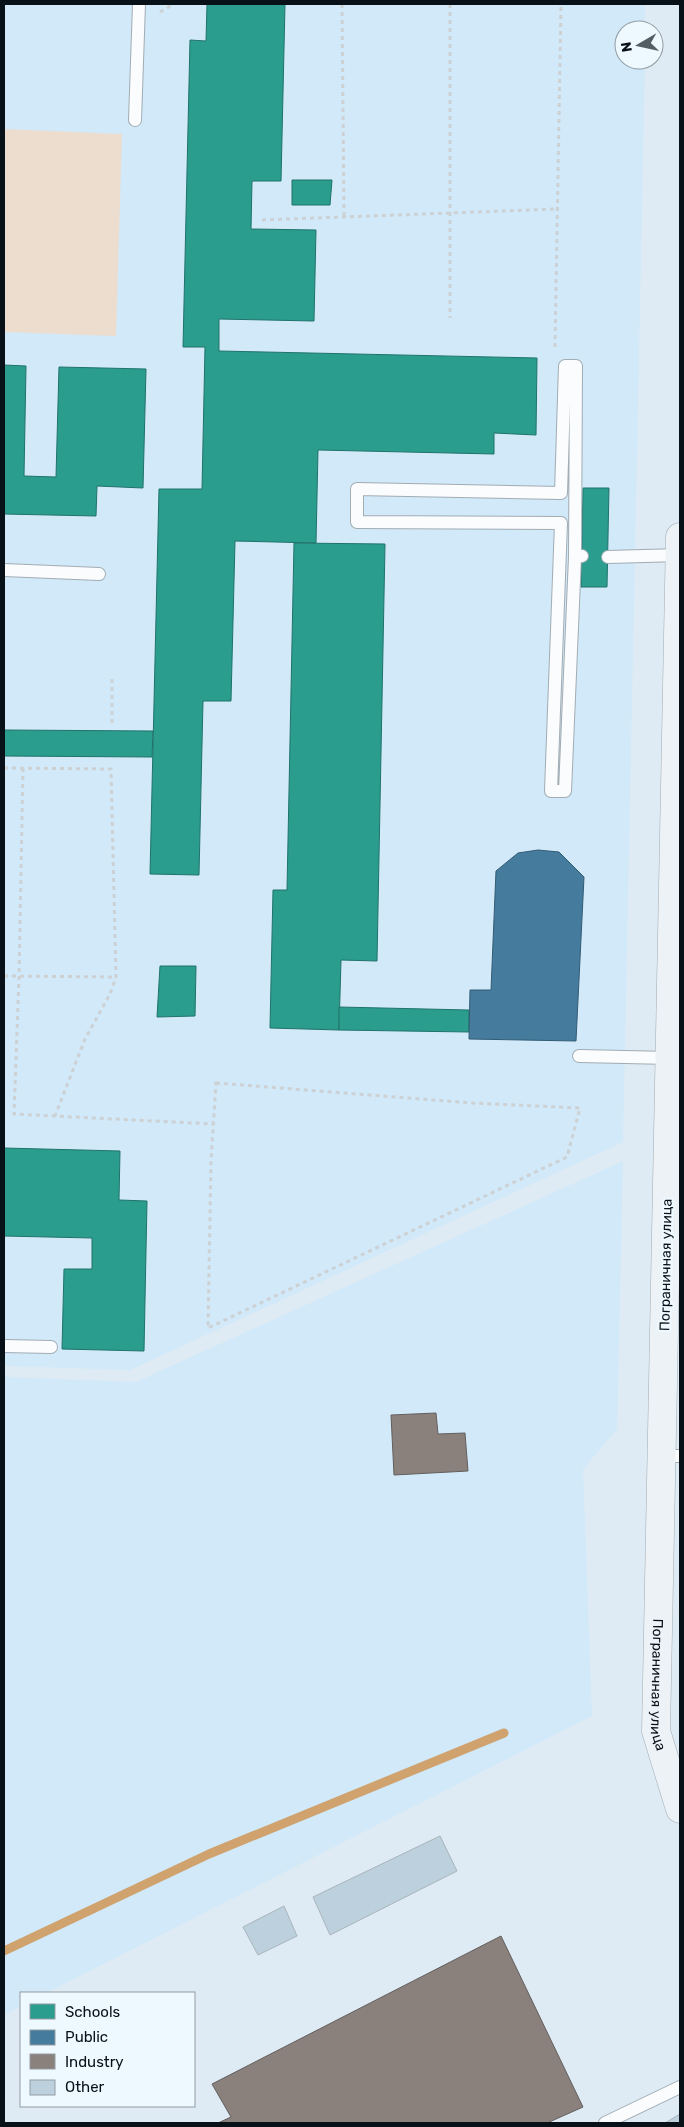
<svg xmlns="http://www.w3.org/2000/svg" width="684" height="2127" font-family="Rubik,sans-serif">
<rect width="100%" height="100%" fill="#deebf4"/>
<!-- built -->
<g fill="#d1e9f9">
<path d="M4,4H645V30H624V60H645L623,1142L130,1370L4,1366Z"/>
<path d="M623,1161L617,1429L583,1469L592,1716L46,1993H21V2006L4,2015V1377L136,1382Z"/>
</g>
<!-- green -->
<path fill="#ecddcf" d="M4,129L122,134L116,336L4,332Z"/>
<!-- schools -->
<g fill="#2a9d8f" stroke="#20736b">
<path d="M207,4H285L281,181H252L251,229L316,230L314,321L219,319V351L537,358L536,435L494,433V454L318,450L316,543L235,541L231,701H203L199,875L150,874L159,489H202L205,347H183L190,40L206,41Z"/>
<path d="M292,180H332L330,205H292Z"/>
<path d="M4,365L26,366L24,476L56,477L59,367L146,369L143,488L97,486L96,516L4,514Z"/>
<path d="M583,488H609L607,587H581Z"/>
<path d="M294,543L385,544L377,961L341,960L339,1030L270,1028L273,890H287Z"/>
<path d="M4,730L153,731L152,757L4,756Z"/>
<path d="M160,966H196L195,1016L157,1017Z"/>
<path d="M339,1007L469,1010V1032L339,1030Z"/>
<path d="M4,1148L120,1151L119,1200L147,1201L144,1351L62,1349L64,1269H92V1238L4,1236Z"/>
</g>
<!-- public -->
<path fill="#457b9d" stroke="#335b75" d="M538,850L559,852L584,877L576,1041L469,1039L470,990H491L496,871L518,853Z"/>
<!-- industry -->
<g fill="#8a817c" stroke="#635f5e">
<path d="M436,1413L438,1434L465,1433L468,1471L394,1475L391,1415Z"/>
<path d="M501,1936L583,2107L547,2123H218L231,2117L212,2084Z"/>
</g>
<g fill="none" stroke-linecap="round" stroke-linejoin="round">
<!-- stream -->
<path stroke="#cfa26e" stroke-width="9" d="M4,1951L209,1854L504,1733"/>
</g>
<!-- building -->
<g fill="#bcd0dd" stroke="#aab4bb">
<path d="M440,1836L457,1871L330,1935L313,1897Z"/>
<path d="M284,1906L297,1936L258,1955L243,1927Z"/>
<path d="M680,2114V2123H665Z"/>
</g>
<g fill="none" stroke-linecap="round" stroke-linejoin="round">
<defs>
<g id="lane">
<path d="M135,120L139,4"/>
<path d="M575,557L565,791H551L561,523L357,522V489L561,493L565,366H576L575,557L582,556"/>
<path d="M608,557L680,555"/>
<path d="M4,570L99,574"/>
<path d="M579,1056L670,1058"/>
<path d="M4,1346L51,1347"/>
<path d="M662,1456H680"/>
<path d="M605,2123L680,2087"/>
</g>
<g id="secondary">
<path id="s1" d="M680,537L656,1731L680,1809"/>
</g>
</defs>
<!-- lane casing -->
<use href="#lane" stroke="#a2acb3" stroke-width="14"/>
<!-- secondary casing -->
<use href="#secondary" stroke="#a2acb3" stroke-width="29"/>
<!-- path -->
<g stroke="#cdd1d3" stroke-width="3" stroke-dasharray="4 4" stroke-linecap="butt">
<path d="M342,4L344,218"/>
<path d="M450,4V318"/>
<path d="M160,12L174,4"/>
<path d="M262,220L557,209"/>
<path d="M555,347L561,4"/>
<path d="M112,723V676"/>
<path d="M4,768L111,769L116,977L110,994L85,1039L55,1116"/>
<path d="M23,768L19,977L14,1114L214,1124"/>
<path d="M4,976L116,977"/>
<path d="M216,1083L472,1103L580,1108L567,1157L208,1328L211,1160Z"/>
</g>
<!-- lane -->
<use href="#lane" stroke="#fafcfd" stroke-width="12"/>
<!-- secondary -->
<use href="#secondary" stroke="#ecf2f6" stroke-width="28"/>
</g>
<g text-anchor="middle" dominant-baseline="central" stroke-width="5" stroke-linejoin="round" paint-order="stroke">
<!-- street labels -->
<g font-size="14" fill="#081117" stroke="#eef8ff">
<text transform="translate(666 1265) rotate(-89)">Пограничная улица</text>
<text stroke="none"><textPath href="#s1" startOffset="1148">Пограничная улица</textPath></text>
</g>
</g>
<!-- border -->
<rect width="684" height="2127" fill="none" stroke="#081117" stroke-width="10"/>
<!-- legend -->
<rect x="20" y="1992" width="175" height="115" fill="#eef8ff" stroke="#929ca2"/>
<rect x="30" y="2004" width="25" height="15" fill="#2a9d8f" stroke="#929ca2"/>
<text x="65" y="2017" font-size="15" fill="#081117">Schools</text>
<rect x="30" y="2030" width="25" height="15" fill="#457b9d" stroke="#929ca2"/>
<text x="65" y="2042" font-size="15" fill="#081117">Public</text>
<rect x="30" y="2054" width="25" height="15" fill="#8a817c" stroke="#929ca2"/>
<text x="65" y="2067" font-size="15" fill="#081117">Industry</text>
<rect x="30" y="2080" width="25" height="15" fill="#bcd0dd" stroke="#929ca2"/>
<text x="65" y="2092" font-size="15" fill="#081117">Other</text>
<!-- north arrow -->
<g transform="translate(639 45) rotate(261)"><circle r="24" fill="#eef8ff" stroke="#929ca2"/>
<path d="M0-4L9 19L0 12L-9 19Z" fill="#535d64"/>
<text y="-8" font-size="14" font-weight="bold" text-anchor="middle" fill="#081117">N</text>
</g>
</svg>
